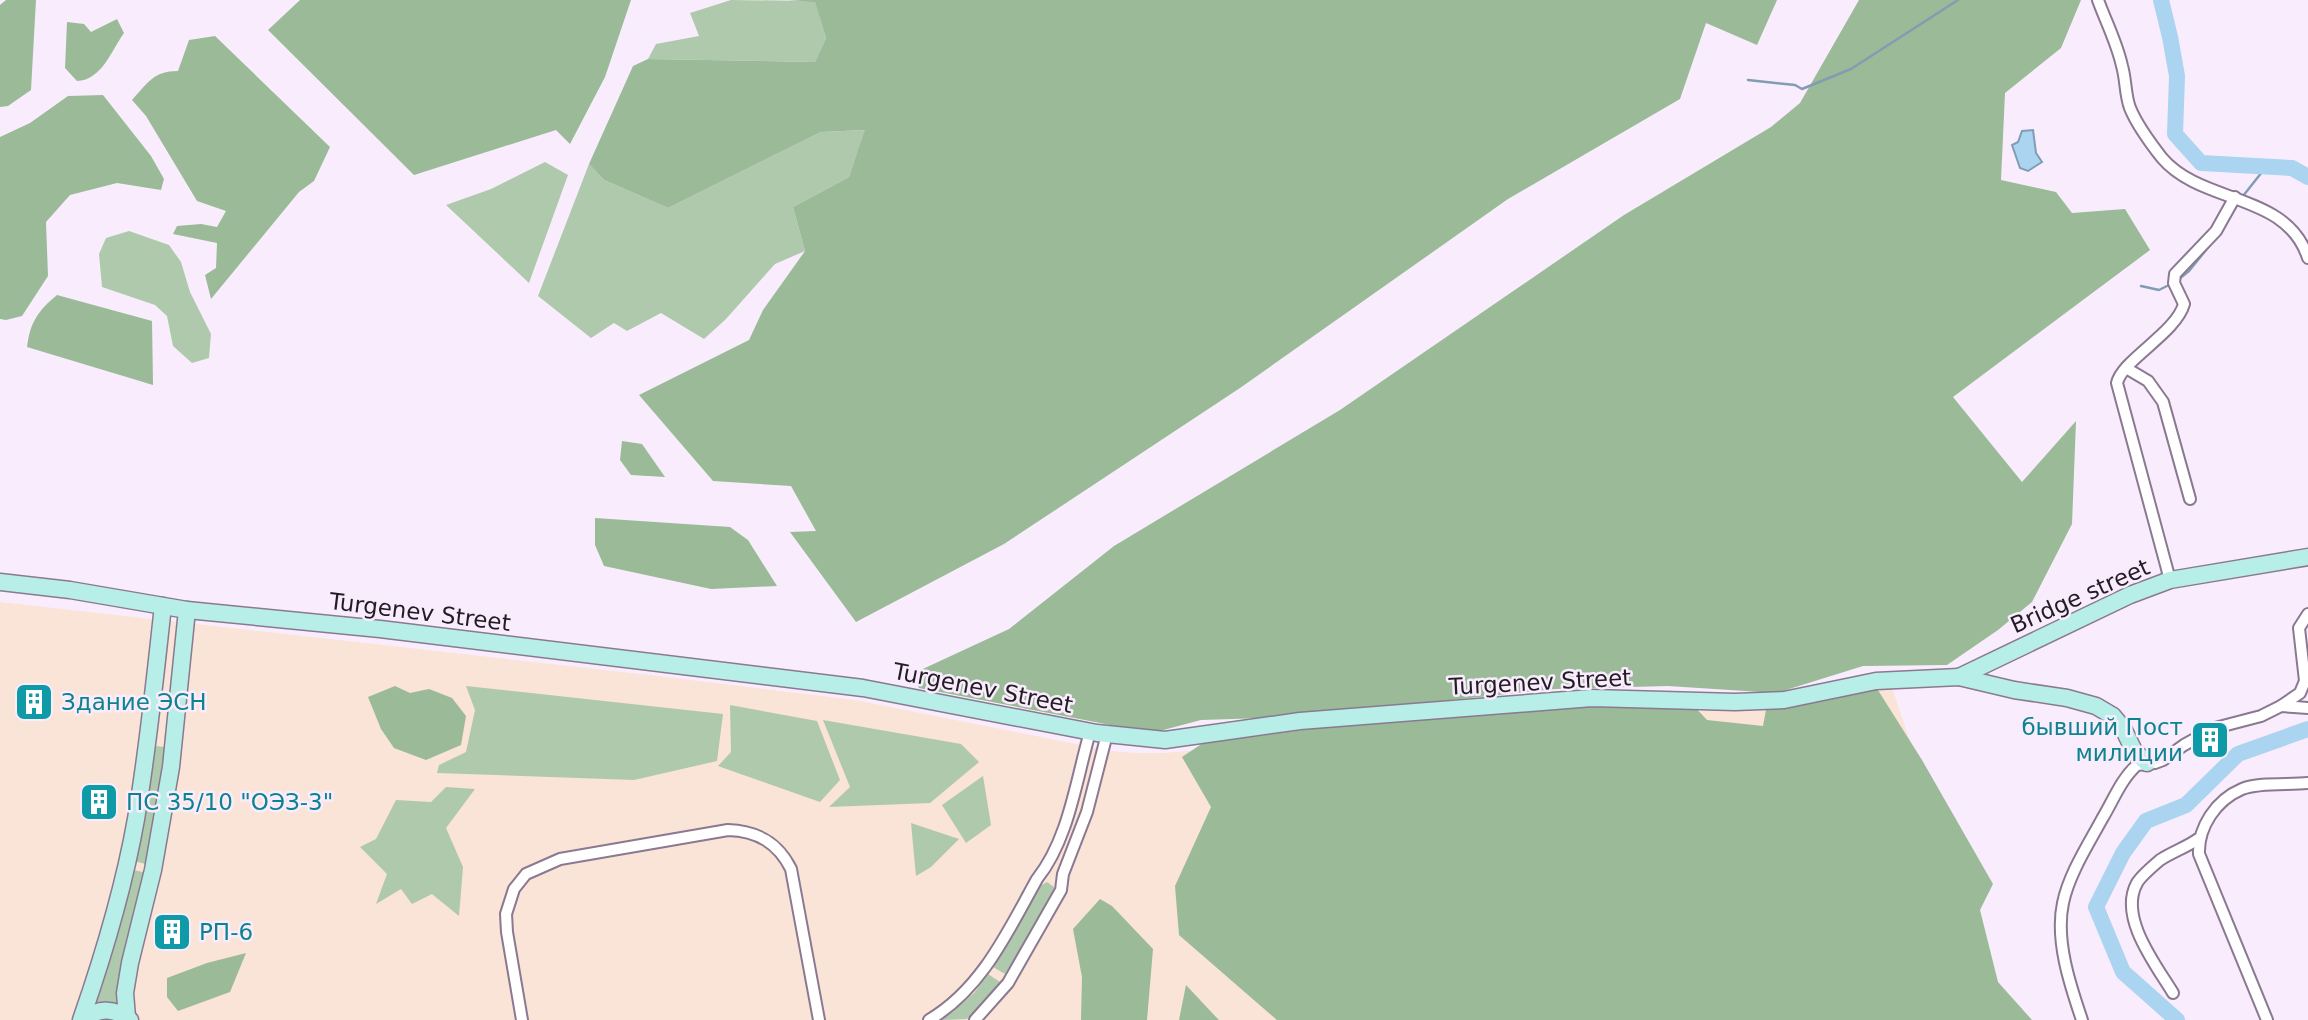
<svg xmlns="http://www.w3.org/2000/svg" width="2308" height="1020" font-family="'DejaVu Sans',sans-serif">
<rect width="100%" height="100%" fill="#f9edfd"/>
<!-- commercial -->
<path fill="#fae3d7" d="M0,602L658,676L855,700L1111,751L1135,753H1163L1772,706L1892,688L2004,1020H0Z"/>
<!-- green -->
<g fill="#afc9ac">
<path d="M731,0L815,1L826,38L815,62L648,59L656,44L699,36L690,13Z"/>
<path d="M866,130L849,177L793,207L805,251L775,264L726,319L704,339L661,313L627,331L614,323L591,338L538,296L589,164L604,180L668,208L821,132Z"/>
<path d="M545,162L568,175L529,283L446,205L491,189Z"/>
<path d="M129,231L169,245L181,262L190,292L211,334L209,358L192,363L173,346L167,316L155,305L102,287L99,254L106,238Z"/>
<path d="M466,686L723,714L717,761L634,780L437,773L439,765L466,752L475,710Z"/>
<path d="M730,705L817,721L840,780L820,802L718,766L731,752Z"/>
<path d="M823,720L961,744L979,762L930,803L829,807L850,787Z"/>
<path d="M157,746L164,747L167,750L149,865L134,861L152,749Z"/>
<path d="M983,776L991,825L966,843L942,805Z"/>
<path d="M446,787L475,789L446,828L463,867L459,916L432,894L412,904L401,889L376,904L387,874L360,847L376,839L396,800L431,802Z"/>
<path d="M911,823L959,839L931,867L916,876Z"/>
<path d="M133,870L148,873L120,974L119,1006L91,1007Z"/>
<path d="M1047,882L1054,887L1053,891L1031,934L1005,974L993,967L1040,886Z"/>
<path d="M988,974L1000,982L967,1019L942,1020L974,993Z"/>
</g>
<!-- forest -->
<g fill="#9aba98">
<path d="M6,0H36L31,90L8,106L0,107V5Z"/>
<path d="M300,0H631L605,77L570,144L556,130L414,175L268,30Z"/>
<path d="M788,0H1777L1757,45L1706,23L1680,99L1508,199L1240,388L1004,544L856,622L790,532L816,531L791,486L713,481L639,395L749,340L763,310L805,251L793,207L849,177L865,130L821,132L668,208L604,180L589,164L633,66L648,59L815,62L826,38L815,2Z"/>
<path d="M1859,0H2081L2061,48L2005,93L2001,180L2056,192L2072,213L2125,209L2150,250L1953,397L2022,482L2076,421L2072,524L2032,602L1998,630L1947,665L1863,666L1776,693L1668,686L1555,689L1291,717L1201,720L1152,733L919,688L912,674L1009,629L1114,546L1340,410L1624,215L1771,127L1800,103Z"/>
<path d="M117,19L124,33C111,51 102,80 77,81L65,68L67,22L84,24L91,32Z"/>
<path d="M215,36L330,147L314,181L299,192L211,299L205,275L216,268L217,243L173,234L177,226L201,224L217,227L226,211L197,201L146,116L132,100C148,83 153,71 178,71L189,40Z"/>
<path d="M103,95L151,156L164,179L161,190L117,183L70,195L46,222L48,276L22,316L6,320L0,319V137L30,123L68,96Z"/>
<path d="M57,295L152,321L153,385L27,347C30,322 38,311 57,295Z"/>
<path d="M622,441L642,444L665,477L631,475L620,460Z"/>
<path d="M595,518L730,527L748,540L777,586L711,589L604,566L595,545Z"/>
<path d="M395,686L410,693L429,689L452,698L466,716L461,745L426,760L394,748L381,729L368,697Z"/>
<path d="M1876,687L1922,760L1993,884L1980,910L1998,982L2032,1020H1277L1179,935L1175,886L1211,807L1182,757L1203,743L1326,727L1541,707L1693,705L1707,720L1763,726L1766,710Z"/>
<path d="M1100,899L1112,906L1153,949L1147,1020H1081L1082,977L1073,929Z"/>
<path d="M246,953L230,992L178,1011L167,997V978L207,963Z"/>
<path d="M1186,985L1215,1016L1219,1020H1179Z"/>
</g>
<!-- water -->
<path fill="#aad4f0" stroke="#829db3" stroke-width="2" d="M2033,130L2036,153L2042,162L2028,171L2020,168L2012,145L2018,142L2022,131Z"/>
<g fill="none" stroke-linecap="round" stroke-linejoin="round">
<!-- stream -->
<g stroke="#829db3" stroke-width="2.5">
<path d="M1748,80L1795,85L1802,89L1851,69L1958,0"/>
<path d="M2243,196L2266,167"/>
<path d="M2228,220L2237,205"/>
<path d="M2179,279L2189,271L2210,245"/>
<path d="M2141,286L2159,290L2171,284"/>
</g>
<!-- river -->
<g stroke="#aad4f0" stroke-width="16">
<path d="M2161,0L2170,37L2177,76L2175,134L2201,163L2292,168L2308,177"/>
<path d="M2177,1020L2123,972L2096,907L2123,853L2146,821L2186,805L2238,754L2308,729"/>
</g>
<defs>
<g id="street">
<path d="M2098,0C2106,22 2117,43 2122,66C2126,79 2125,95 2130,108C2137,125 2151,144 2162,158C2202,205 2287,192 2308,258"/>
<path d="M2126,368L2148,381L2163,402L2190,499"/>
<path d="M2170,580L2117,383C2122,360 2176,333 2184,304L2174,283L2175,274L2216,231L2235,197"/>
<path d="M2281,706L2308,708"/>
<path d="M2173,993C2156,965 2118,917 2137,883C2141,876 2153,866 2160,860C2172,852 2187,847 2198,839"/>
<path d="M522,1020L507,932L506,914L514,889L526,874L560,859L728,830C758,831 778,843 791,869L819,1020"/>
<path d="M929,1020C982,989 1008,931 1037,879C1069,839 1076,780 1090,732"/>
<path d="M975,1020L1008,983L1061,890L1063,874L1087,812L1107,734"/>
<path d="M2082,1020C2070,985 2055,940 2063,903C2069,874 2088,845 2102,819C2113,801 2121,779 2137,765L2155,763L2163,760L2184,745L2215,728L2261,716L2281,706L2300,693L2305,681L2299,628L2308,614"/>
<path d="M2267,1020L2199,854C2198,827 2216,800 2242,789C2259,782 2289,785 2308,783"/>
</g>
<g id="secondary">
<path d="M0,582L70,590L187,610L380,629L863,688L1097,733L1165,740L1300,721L1592,698L1735,702L1784,700L1876,681L1959,677L2014,690L2067,698L2096,706L2113,716L2123,728L2134,751L2147,763"/>
<path d="M1959,677L2130,595L2170,580L2308,557"/>
<path d="M127,1017L125,993L130,963L153,870L171,767L187,610"/>
<path d="M81,1020C104,954 124,887 136,819C148,749 155,677 163,606"/>
<path d="M84,1020C98,1007 115,1008 130,1020"/>
</g>
</defs>
<!-- street casing -->
<use href="#street" stroke="#8a7990" stroke-width="14"/>
<!-- secondary casing -->
<use href="#secondary" stroke="#8a7990" stroke-width="19"/>
<!-- street -->
<use href="#street" stroke="#fff" stroke-width="10"/>
<!-- secondary -->
<use href="#secondary" stroke="#b7eee8" stroke-width="16"/>
</g>
<!-- icons -->
<defs>
<symbol id="building-square" viewBox="-11 -11 22 22"><rect x="-9" y="-9" width="18" height="18" rx="4" fill="#0f9aa8" stroke="#f9edfd"/><path d="M-4-6H4V6H1V3H-1V6H-4ZM-2.5-4.3h1.7v1.8h-1.7ZM.8-4.3h1.7v1.8H.8ZM-2.5-1h1.7V.8h-1.7ZM.8-1h1.7V.8H.8Z" fill="#fff"/></symbol>
</defs>
<g fill-rule="evenodd">
<use href="#building-square" x="12" y="680" width="44" height="44"/>
<use href="#building-square" x="2188" y="718" width="44" height="44"/>
<use href="#building-square" x="77" y="780" width="44" height="44"/>
<use href="#building-square" x="150" y="910" width="44" height="44"/>
</g>
<g text-anchor="middle" dominant-baseline="central" stroke-width="5" stroke-linejoin="round" paint-order="stroke">
<!-- street labels -->
<g font-size="23" fill="#231c25" stroke="#f9edfd">
<text transform="translate(2080 596) rotate(-24)">Bridge street</text>
<text transform="translate(420 612) rotate(7)">Turgenev Street</text>
<text transform="translate(1540 682) rotate(-3)">Turgenev Street</text>
<text transform="translate(983 688) rotate(11)">Turgenev Street</text>
</g>
<!-- culture labels -->
<g font-size="23" fill="#0d838f" stroke="#f9edfd" text-anchor="start">
<text x="61" y="702">Здание ЭСН</text>
<text x="2183" y="727" text-anchor="end">бывший Пост<tspan x="2183" dy="26">милиции</tspan></text>
<text x="126" y="802">ПС 35/10 "ОЭЗ-3"</text>
<text x="199" y="932">РП-6</text>
</g>
</g>
</svg>
